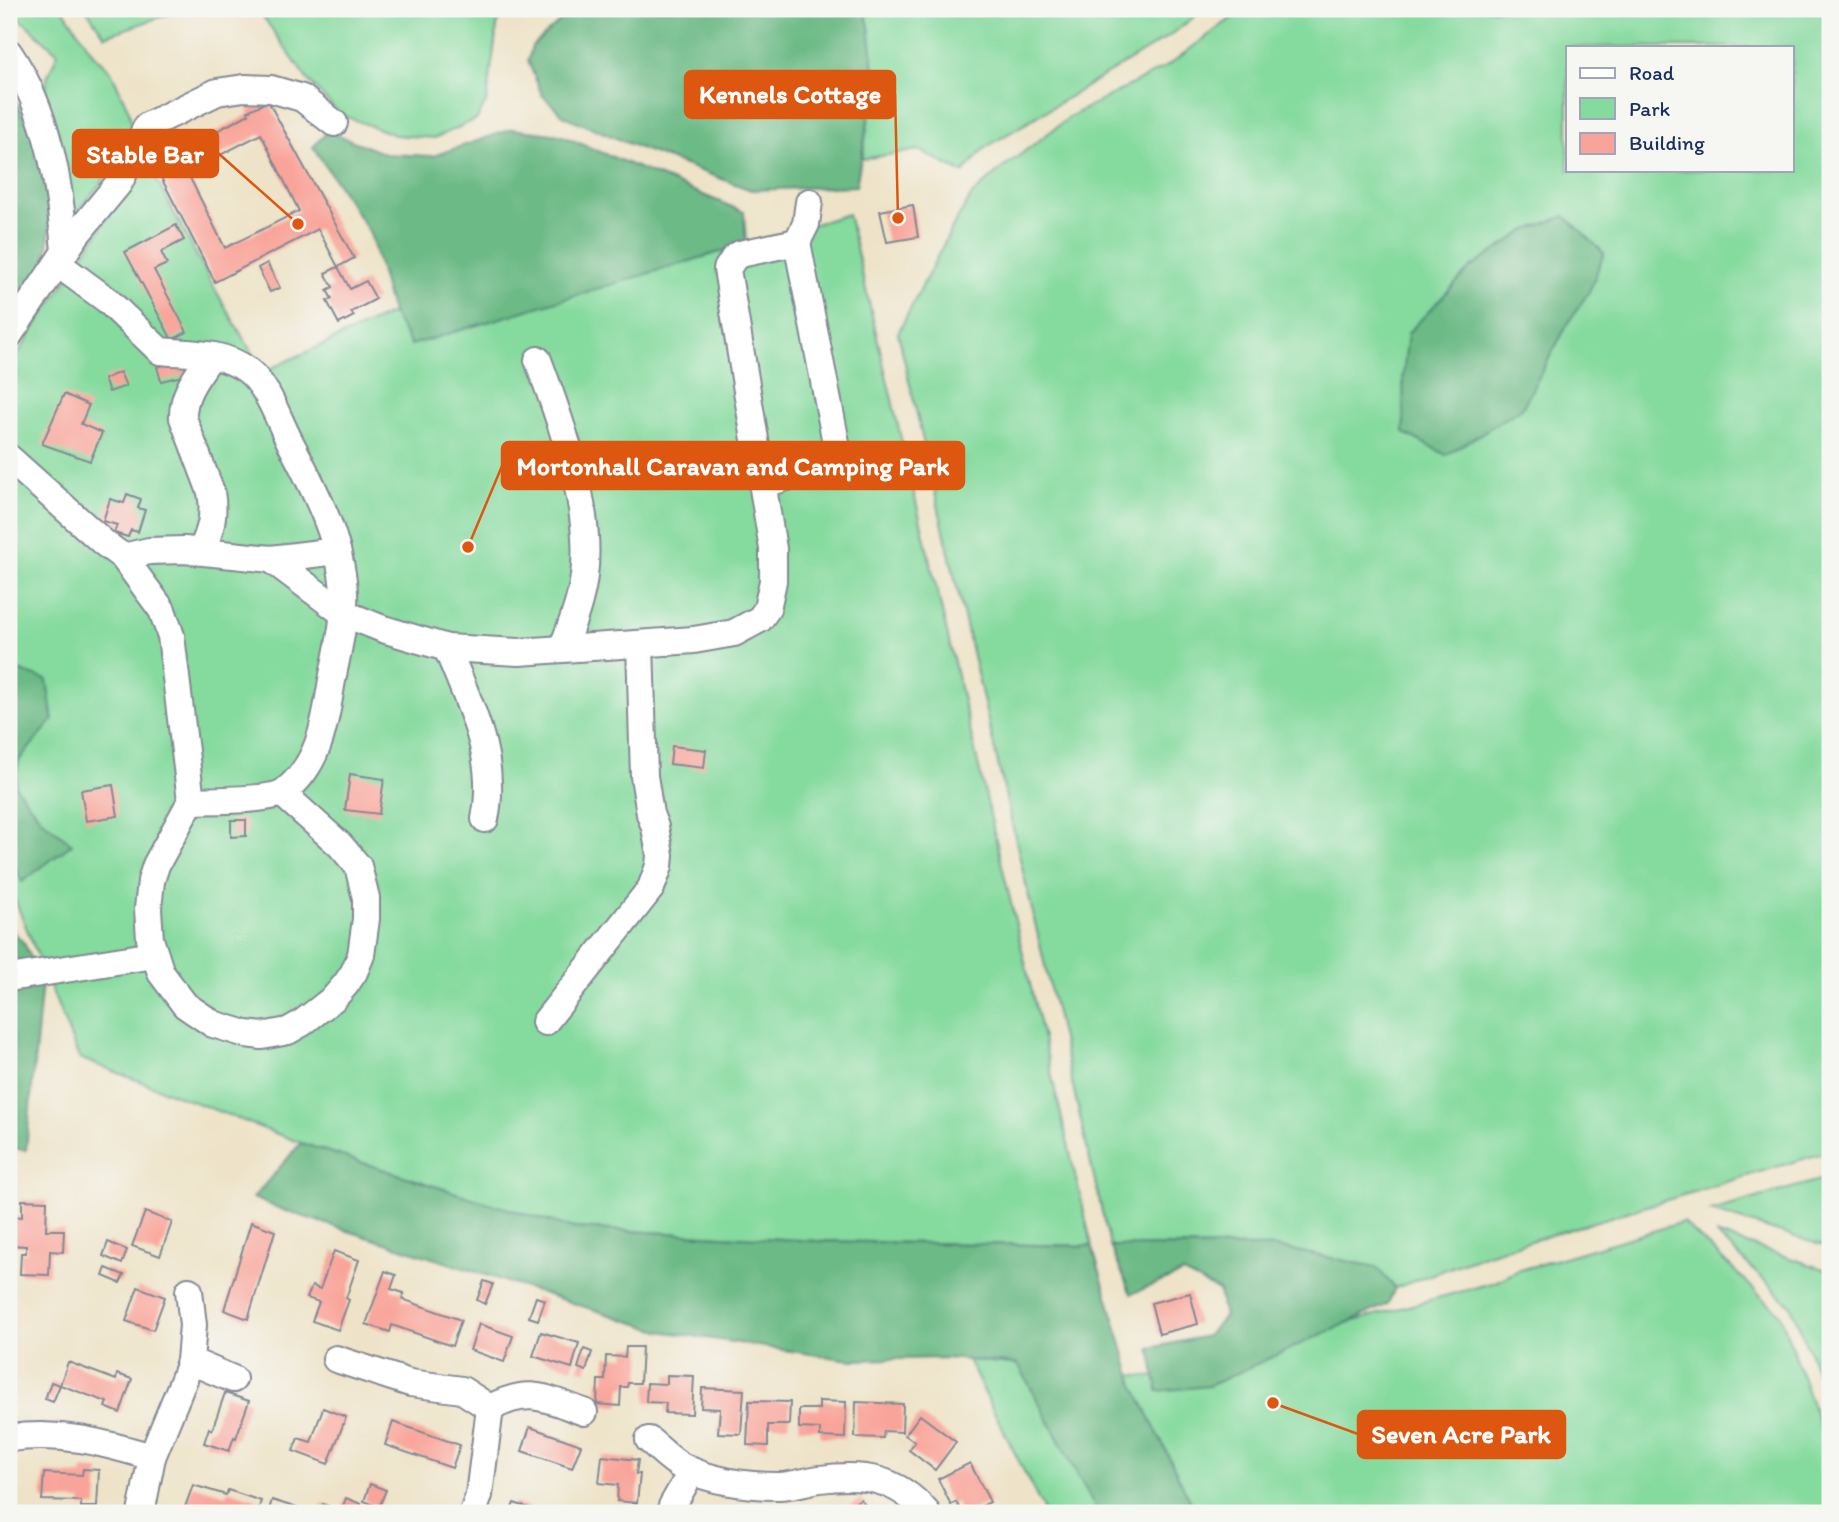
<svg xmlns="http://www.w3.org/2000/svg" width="1839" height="1522" font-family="Itim,sans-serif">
<rect width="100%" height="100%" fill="#f6f6f2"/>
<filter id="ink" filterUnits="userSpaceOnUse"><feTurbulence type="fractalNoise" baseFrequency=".0143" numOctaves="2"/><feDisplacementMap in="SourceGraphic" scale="14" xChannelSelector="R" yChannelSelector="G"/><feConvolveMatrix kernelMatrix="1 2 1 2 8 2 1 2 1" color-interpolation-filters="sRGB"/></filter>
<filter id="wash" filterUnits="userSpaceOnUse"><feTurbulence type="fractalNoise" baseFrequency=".00686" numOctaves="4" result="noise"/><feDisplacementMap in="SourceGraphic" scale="28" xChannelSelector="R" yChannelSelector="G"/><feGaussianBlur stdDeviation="1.57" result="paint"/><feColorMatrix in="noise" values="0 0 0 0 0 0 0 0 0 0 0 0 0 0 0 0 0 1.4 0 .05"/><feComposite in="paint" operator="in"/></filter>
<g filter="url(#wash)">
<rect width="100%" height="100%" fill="#eee3c8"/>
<!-- green -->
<g fill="#85da9e" stroke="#50847e" stroke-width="2" fill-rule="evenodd">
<path d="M9,9H63L94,55L111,71L129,111L132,126V138L128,151L77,212H74L45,103L47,78L58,53Z"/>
<path d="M86,9H184L105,36Z"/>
<path d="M247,9H466L498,20L487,100L477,119L435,138L395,135L339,114L307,79L262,15Z"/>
<path d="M864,9H1204L1171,35L985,148L963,173L919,150L862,159L875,81L869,26Z"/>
<path d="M1244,9H1830V1151L1487,1254L1395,1288L1375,1267L1276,1247L1110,1246L898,333L951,230L972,195L1000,170L1071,116L1167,66ZM1568,47H1792V170H1568Z"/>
<path d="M144,156L212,284L263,372L392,313L411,344L848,214L1092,1246L817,1241L573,1228L475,1199L301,1143L79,1058L9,885V367L111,213Z"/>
<path d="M1830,1177V1248L1711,1211Z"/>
<path d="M1683,1222L1780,1314L1830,1456V1513H1045L968,1360L1152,1377L1495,1282L1517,1271Z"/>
<path d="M1716,1234L1830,1271V1405L1791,1306Z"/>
</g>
<!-- forest -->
<g fill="#6cba85" stroke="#447472" stroke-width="2">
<path d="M582,9H864L869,26L875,81L856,186L751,190L637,147L564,116L542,95L528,61L532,46L559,22Z"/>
<path d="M9,89C20,110 33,131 39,154C48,184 55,237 43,267C37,282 19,302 9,316Z"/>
<path d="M512,129L560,135L744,212L746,244L411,345L392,313L370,233L313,147L328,131L385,154L433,156Z"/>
<path d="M1565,216L1604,253L1590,290L1570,320L1522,408L1446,455L1404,433L1403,376L1408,333L1470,268L1525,231Z"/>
<path d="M9,667L47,680L53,720L19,760L15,786L41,819L72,844L22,882L9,854Z"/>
<path d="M9,927L24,943L42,982L26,1150L9,1148Z"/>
<path d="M301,1143L475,1199L573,1228L817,1241L1092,1246L1134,1385L1196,1513H1098L1018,1364L945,1358L850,1360L660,1331L283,1210L253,1198Z"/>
<path d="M1110,1246L1276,1247L1376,1267L1395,1288L1388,1304L1209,1386L1158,1391L1150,1348L1207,1336L1224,1317L1219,1291L1183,1273L1131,1294Z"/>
</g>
<g id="blocks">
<!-- building -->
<g fill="#f9a49a" fill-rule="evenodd">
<path d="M268,101L354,258L338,267L350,289L366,281L376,299L351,312L354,316L339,324L327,301L332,299L327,290L333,287L325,273L338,267L318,229L215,282L152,160L175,149L177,152L215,132L249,114L248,111ZM261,134L299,211L225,248L187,172Z"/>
<path d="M913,205L918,237L887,242L880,211Z"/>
<path d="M176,225L184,240L161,252L167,264L154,270L187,332L172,340L125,252Z"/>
<path d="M267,263L280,288L270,292L258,268Z"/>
<path d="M183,360L187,375L161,381L157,367Z"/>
<path d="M120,372L126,386L109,392L104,379Z"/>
<path d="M64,394L89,405L81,424L102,433L90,461L42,444Z"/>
<path d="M127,494L141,499L138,508L145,510L138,532L131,530L128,537L114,533L117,525L103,521L110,499L124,503Z"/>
<path d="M672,746L706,750L704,768L670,764Z"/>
<path d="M350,774L384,779L379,814L345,810Z"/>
<path d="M113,785L118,816L86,821L81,790Z"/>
<path d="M231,820H246V836L231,837Z"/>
<path d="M22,1200L47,1201L46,1230H64L63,1252L50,1251L49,1275L20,1274L21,1253H26V1246L9,1245V1216L22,1217Z"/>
<path d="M145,1212L172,1222L160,1256L132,1246Z"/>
<path d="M251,1222L275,1231L248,1319L224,1310Z"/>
<path d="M108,1242L127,1250L122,1264L103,1256Z"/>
<path d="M334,1251L359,1260L346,1298L349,1300L338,1330L312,1321L319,1302L307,1298L312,1286L320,1289Z"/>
<path d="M106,1268L124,1275L120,1283L103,1276Z"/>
<path d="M385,1271L396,1275L391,1289L404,1293L402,1299L461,1320L452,1346L392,1325L390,1332L366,1324Z"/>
<path d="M484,1281L493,1284L485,1304L477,1300Z"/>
<path d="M138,1287L165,1297L153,1330L126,1321Z"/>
<path d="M1190,1293L1198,1324L1159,1334L1151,1303Z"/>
<path d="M536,1297L545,1300L538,1320L529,1317Z"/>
<path d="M479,1324L513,1336L504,1362L470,1350Z"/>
<path d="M541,1332L579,1343L572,1368L533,1356Z"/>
<path d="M626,1347H642L640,1383H628L627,1387H621L620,1406L597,1404L598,1380H605L606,1356L625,1357Z"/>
<path d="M584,1349L592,1352L586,1371L578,1368Z"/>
<path d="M68,1362L116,1380L117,1374L132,1379L120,1413L105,1407L107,1402L60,1385Z"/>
<path d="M667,1375L694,1376L692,1414L665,1413L666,1403L646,1402L647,1383L667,1384Z"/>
<path d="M51,1382L60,1385L53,1402L45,1399Z"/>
<path d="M702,1388L744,1390L741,1434L718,1433L720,1409L701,1408Z"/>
<path d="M225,1393L249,1401L236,1438L234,1437L229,1451L204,1443L209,1428L212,1430Z"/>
<path d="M749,1401L790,1402L789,1425H768V1446L747,1445Z"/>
<path d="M819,1401L846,1402L845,1438L820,1437V1429L799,1428V1409H819Z"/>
<path d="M856,1402L903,1404L902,1432L884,1431L883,1438L855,1437Z"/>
<path d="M323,1408L346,1417L328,1464L293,1451L298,1438L311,1442Z"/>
<path d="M920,1415L956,1442L935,1470L909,1450L915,1442L905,1435Z"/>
<path d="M393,1422L460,1445L452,1468L385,1445Z"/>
<path d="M530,1427L581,1445L572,1468L522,1451Z"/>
<path d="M602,1456L638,1460L636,1474H640L637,1503L617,1501L618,1485L599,1483Z"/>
<path d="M970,1463L990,1502L968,1513H962L956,1502L951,1505L938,1479Z"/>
<path d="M83,1469L99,1470L97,1507H81V1501L42,1500L44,1473L82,1475Z"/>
<path d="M370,1484L386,1490L379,1507L364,1501Z"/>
<path d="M193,1485L226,1495L228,1490L261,1501L257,1513H193L184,1510Z"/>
<path d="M346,1498L361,1504L358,1513H319L323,1504L341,1511Z"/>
<path d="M861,1499L870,1513H839Z"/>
<path d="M272,1500L297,1508L295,1513H268Z"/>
<path d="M514,1503L545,1513H510Z"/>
</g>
</g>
</g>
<g filter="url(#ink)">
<use href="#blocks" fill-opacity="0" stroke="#848993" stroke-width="2"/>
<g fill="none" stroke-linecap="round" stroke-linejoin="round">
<defs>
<g id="minor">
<path d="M9,53C48,111 60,183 65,252"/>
<path d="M797,242L806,224L809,202"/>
<path d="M58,264L107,300L160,351C190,354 221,351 247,370C267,385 277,416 288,438C312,485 341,538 344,592C346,625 335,659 330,692C324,729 317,766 285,791C273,801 209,800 191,801"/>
<path d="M9,335L77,234L119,183L147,126L217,92L244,88L271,89L302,98L334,123"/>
<path d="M538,360C561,421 593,510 584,576C581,601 572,625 562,648"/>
<path d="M9,458L104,543L123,557L162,610L171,636L191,801L156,865L151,881L148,909L150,939L161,973L185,1005L213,1024L246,1034L262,1036L288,1031L302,1023L334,998L346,984L354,972L361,955L366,919V898L358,866L340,845L283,794"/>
<path d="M201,551C211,531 215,515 211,492L183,418C182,393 198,375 211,356"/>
<path d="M123,557L149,551L184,550L271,559L337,551"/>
<path d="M271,559L343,613L383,629L447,648L519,652L694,640L734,633L760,619L767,609L773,581V549L727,269L734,258L740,254L797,242L838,453L833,462L827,465L764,484"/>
<path d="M447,648C469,704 498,757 485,819"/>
<path d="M9,978L154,955"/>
<path d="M545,1022L651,888L659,866L660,855L655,827L650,814L644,776L640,644"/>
<path d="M336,1359L410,1383L462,1390L490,1408C530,1387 544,1398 584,1412"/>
<path d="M190,1361L233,1379"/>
<path d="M9,1438C62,1431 101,1442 152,1457"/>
<path d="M649,1440C660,1449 671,1461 683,1467C710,1481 747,1486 778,1486C793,1486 805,1481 820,1479C864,1473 897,1478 927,1513"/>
<path d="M672,1506L692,1471"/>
<path d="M141,1513L152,1457L184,1379L190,1361L193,1325L189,1291"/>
<path d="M473,1513L479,1495L490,1408"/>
</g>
</defs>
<!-- minor casing -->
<use href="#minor" stroke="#848993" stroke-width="30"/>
<!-- minor -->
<use href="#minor" stroke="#fff" stroke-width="26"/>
</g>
</g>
<!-- callouts -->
<path fill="none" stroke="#de5710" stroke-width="2.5" d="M898 218L895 94M298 224L218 153M468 547L502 466M1273 1403L1358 1434"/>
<g fill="#de5710" stroke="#f6f6f2" stroke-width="2.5">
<circle cx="898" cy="218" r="7"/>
<circle cx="298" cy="224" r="7"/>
<circle cx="468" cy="547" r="7"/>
<circle cx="1273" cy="1403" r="7"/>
</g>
<g fill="#de5710" stroke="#de5710" stroke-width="2.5">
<rect x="685" y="71" width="210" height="47" rx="7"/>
<rect x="73" y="130" width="145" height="47" rx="7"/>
<rect x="502" y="442" width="462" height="47" rx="7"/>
<rect x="1358" y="1411" width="207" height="47" rx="7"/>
</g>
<g font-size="26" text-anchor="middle" font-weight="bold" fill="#fff">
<text x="790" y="103">Kennels Cottage</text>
<text x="145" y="163">Stable Bar</text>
<text x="733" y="475">Mortonhall Caravan and Camping Park</text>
<text x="1461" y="1443">Seven Acre Park</text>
</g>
<!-- margin -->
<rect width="1839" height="1522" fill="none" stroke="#f6f6f2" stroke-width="35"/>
<!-- legend -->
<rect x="1566" y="46" width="228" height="126" fill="#f6f6f2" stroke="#9ea6b7" stroke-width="2"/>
<rect x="1580" y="68" width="35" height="10" fill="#ffffff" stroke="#9ea6b7" stroke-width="2"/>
<text x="1629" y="80" font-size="21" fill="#1b2f5e">Road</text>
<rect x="1580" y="98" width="35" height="21" fill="#85da9e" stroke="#9ea6b7" stroke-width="2"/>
<text x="1629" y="116" font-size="21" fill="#1b2f5e">Park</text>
<rect x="1580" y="133" width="35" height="21" fill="#f9a49a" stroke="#9ea6b7" stroke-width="2"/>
<text x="1629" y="150" font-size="21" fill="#1b2f5e">Building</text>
</svg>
